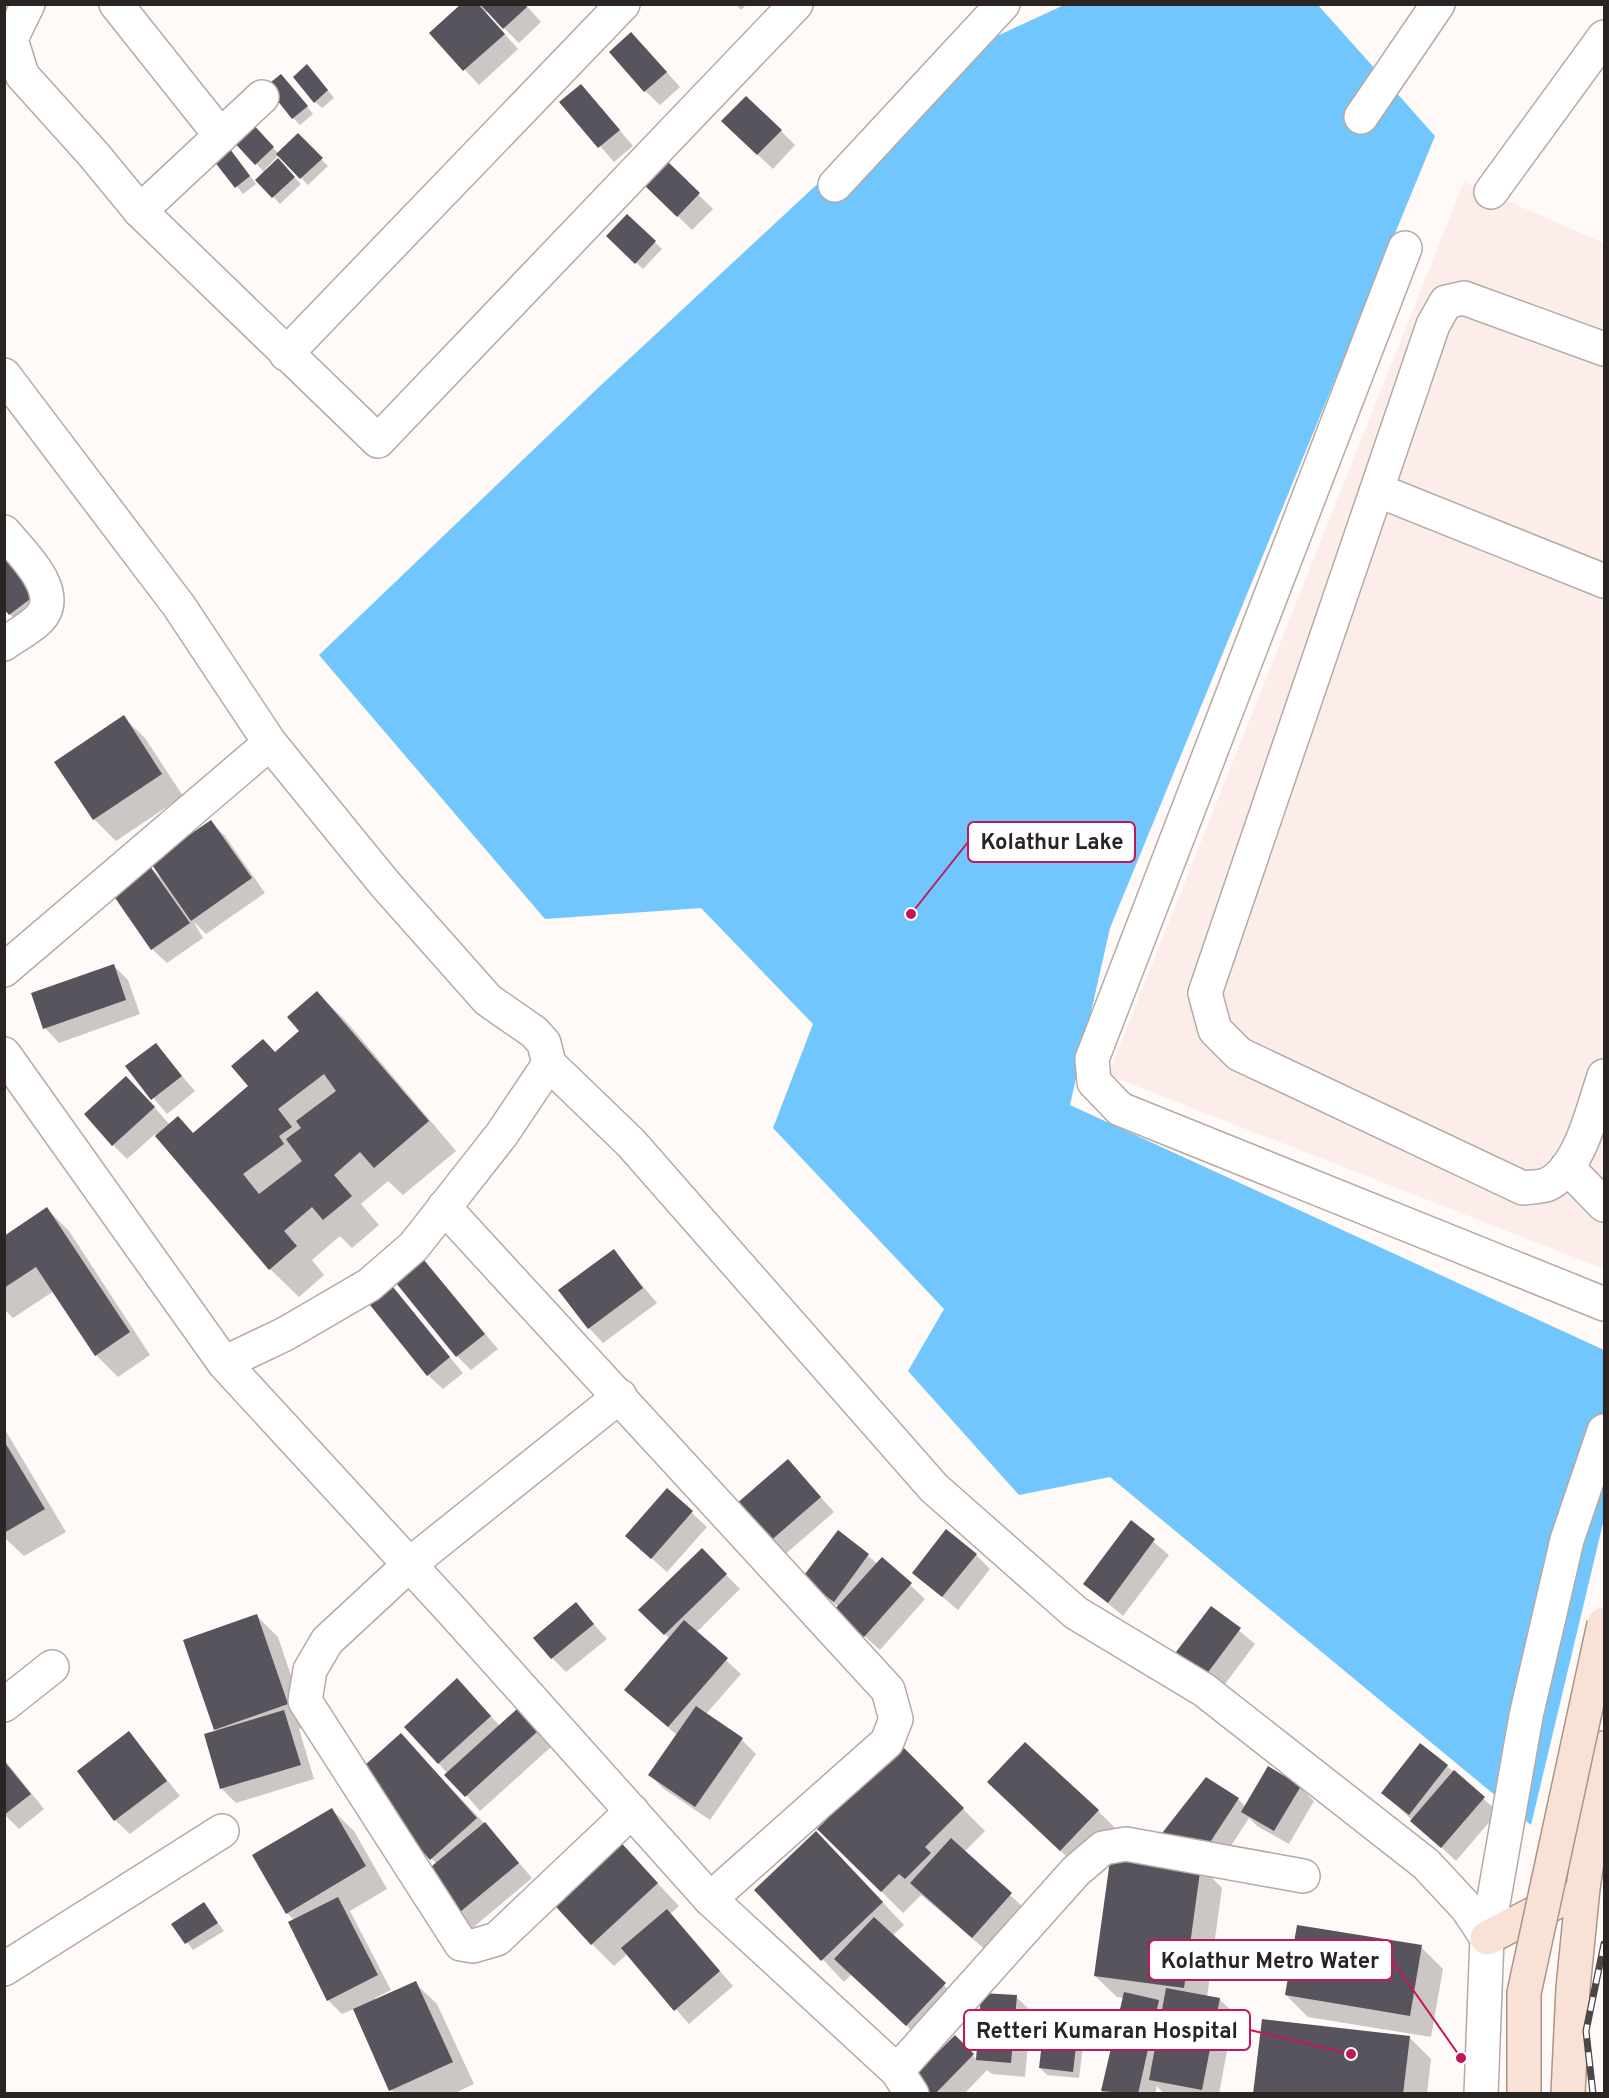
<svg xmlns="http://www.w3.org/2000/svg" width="1609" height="2098" font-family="Overpass,sans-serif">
<rect width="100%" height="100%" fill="#fff9f7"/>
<!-- industrial -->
<path fill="#fdedea" d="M1464,182L1604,243V1269L1108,1075Z"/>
<!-- water -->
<path fill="#71c6fe" d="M1064,5H1318L1435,136L1110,928L1070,1105L1604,1350V1519L1531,1825L1110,1477L1019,1495L908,1371L944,1309L773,1128L813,1024L701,908L545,919L319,655L599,387L956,55Z"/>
<!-- shadow -->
<g fill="#0003">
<path d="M464,4H525L541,22L519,43L487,11L486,13L518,49L479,85L431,33Z"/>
<path d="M736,4H747L741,10Z"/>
<path d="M646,49L680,87L660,105L645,91Z"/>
<path d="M314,73L334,98L322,108L315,102Z"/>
<path d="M288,83L313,114L300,125L293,118Z"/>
<path d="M595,101L633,146L614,162L562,102Z"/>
<path d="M251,124L278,153L298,135L328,166L308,185L279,155L265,169L267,171L278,161L301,184L280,204L258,180L265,173L234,140Z"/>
<path d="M781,131L795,145L773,169L738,136Z"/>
<path d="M237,158L256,184L243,194L217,161Z"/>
<path d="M664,161L713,209L692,230L643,182Z"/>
<path d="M627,216L662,249L643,269L608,236Z"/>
<path d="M4,540L55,605L25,628L10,614Z"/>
<path d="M123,717L145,738L183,796L116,841L94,819Z"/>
<path d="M210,821L225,836L265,893L206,934L193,921L203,938L167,963L152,949L147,864L161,878Z"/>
<path d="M114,966L128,980L140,1014L59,1043L45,1028Z"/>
<path d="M317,993L346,1021L456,1151L403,1195L388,1181L361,1204L379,1225L352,1248L340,1236L312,1260L324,1275L299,1297L270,1269L155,1134L127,1159L113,1145L141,1092L170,1125L178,1118L194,1134L250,1087L275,1053L301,1031Z"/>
<path d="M155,1045L195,1091L167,1114L127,1067Z"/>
<path d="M47,1209L69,1231L150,1355L118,1377L96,1355L54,1291L13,1318L4,1309V1237Z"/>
<path d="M613,1251L657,1303L603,1343L589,1328Z"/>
<path d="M424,1262L498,1349L471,1370L457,1356Z"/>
<path d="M393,1289L463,1373L443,1389L428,1375Z"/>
<path d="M4,1428L66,1532L24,1556L4,1537Z"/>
<path d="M788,1461L834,1512L783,1556L769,1542Z"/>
<path d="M667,1490L707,1527L667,1572L642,1550Z"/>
<path d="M1131,1523L1169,1555L1123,1616L1085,1584Z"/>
<path d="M839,1533L878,1564L882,1559L925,1599L880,1650L851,1624L839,1607L819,1593Z"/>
<path d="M702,1550L740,1589L696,1633L741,1674L706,1714L742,1740L756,1754L710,1820L664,1789L650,1775L677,1735L641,1704L670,1639L641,1610Z"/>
<path d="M976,1555L990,1569L958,1610L914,1573Z"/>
<path d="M576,1604L607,1639L566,1672L552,1658Z"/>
<path d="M1212,1608L1255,1644L1222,1688L1178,1652Z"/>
<path d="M256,1615L278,1637L308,1726L299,1729L314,1779L236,1803L221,1788L218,1731L215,1729Z"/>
<path d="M471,1695L500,1726L531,1725L551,1747L480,1811L407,1727Z"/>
<path d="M129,1733L180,1796L130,1834L115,1820Z"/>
<path d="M401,1735L499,1839L532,1878L470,1930L456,1916L437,1864L431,1858Z"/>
<path d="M901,1747L985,1831L964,1852L1025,1909L987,1951L921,1895L903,1913L819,1829Z"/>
<path d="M4,1759L44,1809L19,1829L4,1814Z"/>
<path d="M1447,1766L1498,1812L1456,1861L1383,1793Z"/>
<path d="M1300,1787L1314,1801L1289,1844L1257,1826L1249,1818L1220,1863L1161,1836L1238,1799L1245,1806Z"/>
<path d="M1011,1804L1098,1811L1119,1832L1083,1872Z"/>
<path d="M332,1810L354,1831L387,1889L350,1911L391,1990L375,1998L376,2000L415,1983L437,2004L474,2084L453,2094H394L354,2009L342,2014L328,2000L294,1920L287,1913Z"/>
<path d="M615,1838L679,1906L670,1914L733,1986L689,2024L627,1954L614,1966L592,1944Z"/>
<path d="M838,1855L904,1925L892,1936L966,2006L929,2047L852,1974L844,1982L757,1890Z"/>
<path d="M1200,1866L1222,1888L1207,1997L1219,1999L1234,2013L1219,2094H1164L1157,2086L1155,2094H1105L1102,2091L1124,1998L1117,1997L1095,1976Z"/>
<path d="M204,1904L224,1931L193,1950L173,1924Z"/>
<path d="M1421,1947L1443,1969L1431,2037L1308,2017L1286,1995Z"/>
<path d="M1016,1997L1031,2011L1025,2077L992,2074L987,2070L964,2094H934L955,2037L977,2060Z"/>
<path d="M1409,2037L1431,2059L1427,2094H1255Z"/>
<path d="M1076,2039L1083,2046L1079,2078L1047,2075L1040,2068Z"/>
</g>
<!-- building -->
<g fill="#57545e" fill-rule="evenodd">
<path d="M461,4H478L505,34L463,71L429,33Z"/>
<path d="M480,4H525L527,7L503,29Z"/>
<path d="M631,32L667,72L644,92L609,52Z"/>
<path d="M307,64L328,90L314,103L293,77Z"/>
<path d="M281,74L308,106L292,119L266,86Z"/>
<path d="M581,84L620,130L598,148L559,102Z"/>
<path d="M746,96L782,130L757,155L721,121Z"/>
<path d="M251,122L274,147L255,165L232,140Z"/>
<path d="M298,133L323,158L300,179L276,154Z"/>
<path d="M230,149L250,176L235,188L214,161Z"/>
<path d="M278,158L295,177L272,198L255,180Z"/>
<path d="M664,158L700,193L677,217L641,182Z"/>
<path d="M627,214L656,241L635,264L606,236Z"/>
<path d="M4,542L42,590L9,615L4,609Z"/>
<path d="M124,715L162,774L93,820L54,762Z"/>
<path d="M211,820L252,878L191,921L150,862Z"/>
<path d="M147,862L190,923L151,950L109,889Z"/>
<path d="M114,964L126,1000L43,1029L31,993Z"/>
<path d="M317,991L429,1121L374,1168L360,1152L334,1175L352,1196L323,1220L312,1207L284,1231L297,1246L269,1270L155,1136L178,1116L193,1133L248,1086L231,1066L263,1039L275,1052L299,1031L287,1017ZM324,1074L336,1091L296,1121L301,1128L286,1139L302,1161L259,1194L243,1174L284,1144L279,1136L292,1127L278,1109Z"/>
<path d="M156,1043L182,1076L151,1100L125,1066Z"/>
<path d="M126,1076L155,1107L112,1146L84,1114Z"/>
<path d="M47,1207L130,1332L95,1356L36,1267L4,1288V1236Z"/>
<path d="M614,1249L643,1288L588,1329L558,1290Z"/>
<path d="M424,1260L485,1334L456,1357L396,1283Z"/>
<path d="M393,1287L450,1357L427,1376L370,1305Z"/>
<path d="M4,1441L45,1509L4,1533Z"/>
<path d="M788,1459L821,1497L768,1543L735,1505Z"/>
<path d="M667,1488L693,1511L651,1559L625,1536Z"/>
<path d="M1131,1520L1155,1539L1108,1603L1083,1584Z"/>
<path d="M946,1529L977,1554L942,1597L912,1573Z"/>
<path d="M838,1530L869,1554L834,1602L802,1578Z"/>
<path d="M702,1548L727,1574L664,1635L638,1610Z"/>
<path d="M882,1557L912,1583L864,1637L834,1610Z"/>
<path d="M576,1602L594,1624L551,1659L533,1638Z"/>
<path d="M1211,1606L1241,1628L1206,1675L1176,1652Z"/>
<path d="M257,1614L288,1704L214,1730L183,1640Z"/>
<path d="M684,1620L728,1658L668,1727L624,1690Z"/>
<path d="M457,1678L491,1716L438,1764L404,1727Z"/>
<path d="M696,1706L743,1738L695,1807L648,1775Z"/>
<path d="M517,1709L538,1731L465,1797L444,1775Z"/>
<path d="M284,1710L301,1765L220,1789L204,1734Z"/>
<path d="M129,1731L167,1781L114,1821L77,1771Z"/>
<path d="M401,1733L477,1818L430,1860L355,1774Z"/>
<path d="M1025,1742L1099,1810L1060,1851L987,1782Z"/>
<path d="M1420,1743L1448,1765L1409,1815L1381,1793Z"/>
<path d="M901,1745L964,1808L925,1847L931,1853L905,1879L899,1874L881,1892L817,1829Z"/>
<path d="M4,1761L31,1794L4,1815Z"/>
<path d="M1268,1766L1301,1786L1274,1831L1241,1812Z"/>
<path d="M1454,1770L1485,1797L1441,1848L1410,1821Z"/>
<path d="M1206,1777L1239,1798L1205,1850L1159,1837Z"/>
<path d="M332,1808L366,1866L286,1914L252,1855Z"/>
<path d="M485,1822L519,1863L454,1917L420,1876Z"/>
<path d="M816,1831L883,1902L821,1961L754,1890Z"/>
<path d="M615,1836L658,1883L591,1945L547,1897Z"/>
<path d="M951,1838L1012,1893L972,1938L910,1883Z"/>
<path d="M1111,1853L1201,1865L1184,1988L1094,1976Z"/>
<path d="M338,1897L378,1975L327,2001L288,1922Z"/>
<path d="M204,1902L218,1923L185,1944L171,1924Z"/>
<path d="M667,1909L720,1971L674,2011L621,1948Z"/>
<path d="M874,1917L946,1983L906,2026L834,1959Z"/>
<path d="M1297,1925L1422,1945L1410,2016L1285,1995Z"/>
<path d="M416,1981L453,2062L389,2091L353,2009Z"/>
<path d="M1166,1988L1220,1998L1202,2090L1149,2080Z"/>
<path d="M1124,1992L1159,2000L1138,2094L1101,2091Z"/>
<path d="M981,1993L1017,1995L1011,2063L976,2060Z"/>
<path d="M1262,2019L1410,2036L1403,2094H1253Z"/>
<path d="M1043,2034L1077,2038L1073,2072L1039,2068Z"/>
<path d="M955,2035L974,2054L935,2094H932L914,2076Z"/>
</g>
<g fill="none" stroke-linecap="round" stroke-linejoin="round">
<defs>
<g id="minor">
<path d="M28,4L11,39L22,75L94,155L140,211L378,441L796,4"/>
<path d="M116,4L221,136"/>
<path d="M1361,117L1438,4"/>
<path d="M835,185L1003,4"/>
<path d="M1491,192L1604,37"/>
<path d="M140,211L262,97"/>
<path d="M1405,248L1092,1059L1094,1082L1120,1109L1604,1304"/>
<path d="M1604,349L1464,298L1446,302L1433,325L1205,993L1215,1030L1239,1054L1523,1188C1530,1187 1539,1187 1546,1185C1580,1171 1593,1108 1604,1076"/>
<path d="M286,354L623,4"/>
<path d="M4,375L179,606L270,743L385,884L488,1000L534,1032L544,1043L549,1064L502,1134L414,1246L369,1285L285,1334L224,1363"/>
<path d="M1377,490L1604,581"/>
<path d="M4,532C21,552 65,593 39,619C29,629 15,636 4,644"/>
<path d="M4,970L270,743"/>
<path d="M4,1054L224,1363L454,1613L710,1899L897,2071L912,2094"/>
<path d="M549,1064L631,1143L934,1488L1076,1613L1204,1690L1426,1864L1467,1908L1487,1938"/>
<path d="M1567,1167L1604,1205"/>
<path d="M444,1207L888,1690L896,1719L887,1742L710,1899"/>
<path d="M620,1396L410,1564L327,1641L310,1670L305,1701L461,1944L473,1946L497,1939L632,1811"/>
<path d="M4,1705L52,1667"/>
<path d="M4,1969L222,1831"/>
<path d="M897,2071L1076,1871L1103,1848L1126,1844L1303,1876"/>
<path d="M1481,2094L1487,1938L1526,1716L1567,1540L1604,1431"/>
</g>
<g id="major">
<path d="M1487,1938L1562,1899"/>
<path d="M1568,2094L1573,1988L1583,1888L1604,1748"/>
</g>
</defs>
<!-- minor casing -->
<use href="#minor" stroke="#b5aaa5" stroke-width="36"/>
<!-- major casing -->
<use href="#major" stroke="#ad9485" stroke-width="36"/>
<!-- minor -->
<use href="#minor" stroke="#fff" stroke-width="33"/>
<!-- major -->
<use href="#major" stroke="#f8e2d6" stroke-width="33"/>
<defs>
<path id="rail" d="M1593,2094L1586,2031L1604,1944"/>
</defs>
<!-- rail casing -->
<use href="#rail" stroke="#4c4745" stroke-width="7"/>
<!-- rail -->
<use href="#rail" stroke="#fff" stroke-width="4.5" stroke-dasharray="14" stroke-linecap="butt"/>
<defs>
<path id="major-bridge" d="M1524,2094V1993L1604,1624"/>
</defs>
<!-- major-bridge casing -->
<use href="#major-bridge" stroke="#ad9485" stroke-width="36" stroke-linecap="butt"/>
<!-- major-bridge -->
<use href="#major-bridge" stroke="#f8e2d6" stroke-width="33"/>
</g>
<!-- callouts -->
<path fill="none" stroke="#c2185b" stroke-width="2" d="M911 914L968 842M1461 2058L1392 1960M1351 2054L1250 2030"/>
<g fill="#c2185b" stroke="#fff" stroke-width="2">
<circle cx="911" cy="914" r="6"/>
<circle cx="1461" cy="2058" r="6"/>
<circle cx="1351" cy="2054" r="6"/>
</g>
<g fill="#fff" stroke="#c2185b" stroke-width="2">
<rect x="968" y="822" width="167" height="40" rx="6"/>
<rect x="1149" y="1940" width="243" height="40" rx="6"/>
<rect x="964" y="2010" width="286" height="40" rx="6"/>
</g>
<g font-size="22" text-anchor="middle" font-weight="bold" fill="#2a2523">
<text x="1052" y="849">Kolathur Lake</text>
<text x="1270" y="1968">Kolathur Metro Water</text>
<text x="1107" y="2038">Retteri Kumaran Hospital</text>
</g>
<!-- border -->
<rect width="1609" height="2098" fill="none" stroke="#2a2523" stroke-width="12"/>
</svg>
